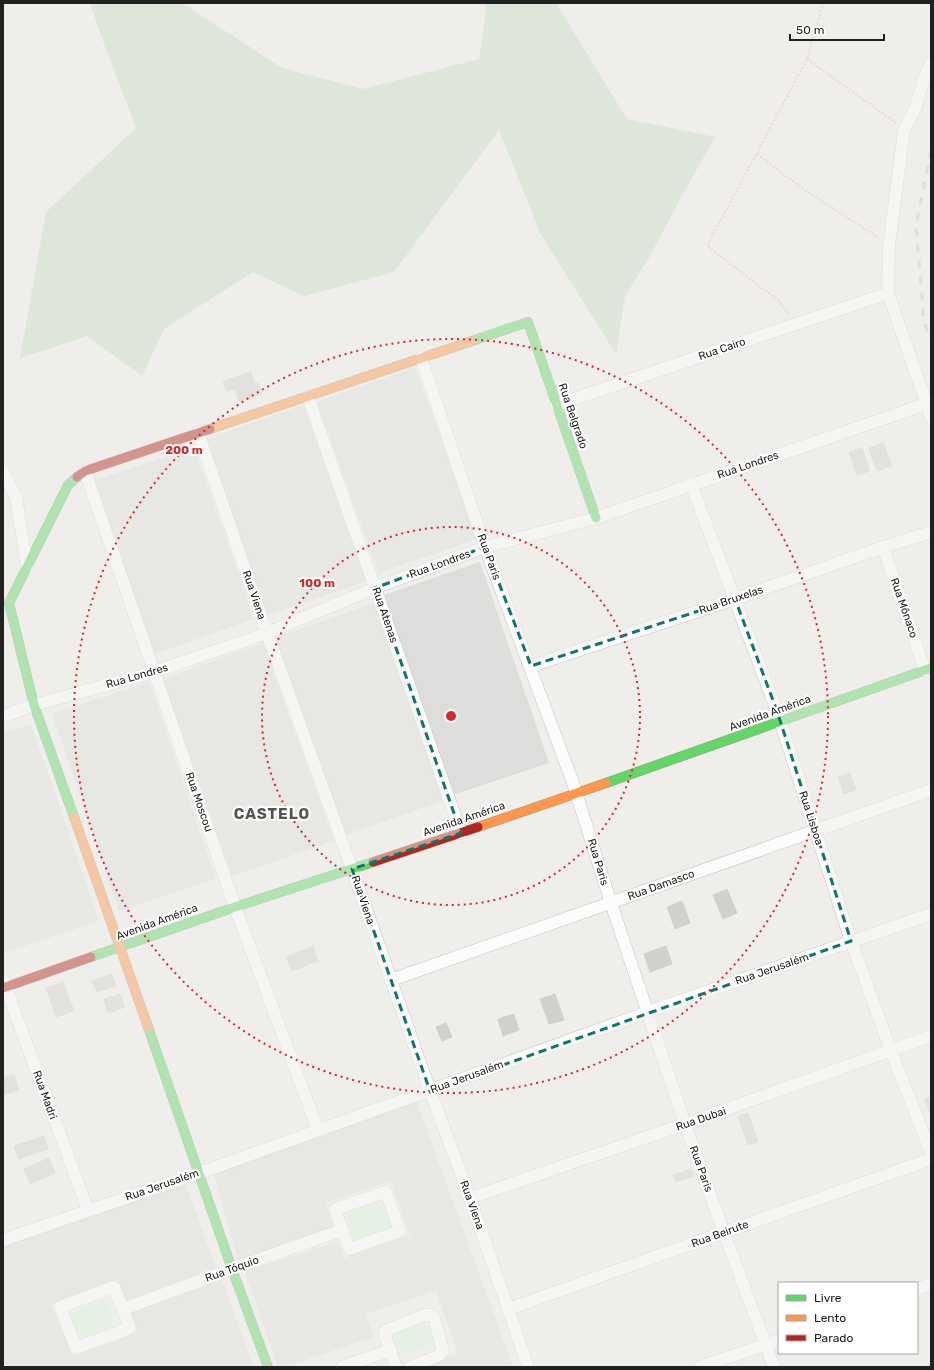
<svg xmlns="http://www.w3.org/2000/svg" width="934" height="1370" font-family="Rubik,sans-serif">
<rect width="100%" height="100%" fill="#efeeeb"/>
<!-- residential -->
<g fill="#dedddc">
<path d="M415,367L477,539L379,573L317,402Z"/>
<path d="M303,405L366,581L266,616L203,440Z"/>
<path d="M194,447L254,619L155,654L94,481Z"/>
<path d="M480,562L549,763L453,795L384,595Z"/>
<path d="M375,603L445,800L343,836L273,638Z"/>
<path d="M263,643L334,841L232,876L162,679Z"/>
<path d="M149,682L216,879L119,911L52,714Z"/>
<path d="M31,724L99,921L3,953V733Z"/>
<path d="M416,1100L513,1367H415L458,1353L436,1290L366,1314L374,1337L285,1367H278L245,1272L338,1241L344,1258L410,1235L391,1181L325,1203L334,1228L238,1260L213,1172Z"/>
<path d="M184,1180L216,1267L126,1302L117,1279L51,1305L73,1356L137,1333L129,1312L221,1278L254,1367H7L3,1353V1245Z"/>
</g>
<!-- forest -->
<path fill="#c8dbc2" d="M90,3H182L282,68L363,89L479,59L486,11L485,3H556L627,119L715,137L678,203L650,256L625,296L616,354L540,233L499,130L394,272L304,296L253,272L164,329L142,376L87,336L20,358L46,212L136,128L103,41Z"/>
<!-- park -->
<g fill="#dbf2dd">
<path d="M382,1201L391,1227L355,1240L346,1214Z"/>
<path d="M105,1300L115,1326L80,1339L70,1313Z"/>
<path d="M424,1319L434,1344L398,1357L389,1331Z"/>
</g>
<!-- building -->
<g fill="#d2d0cd" stroke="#d2d0cc">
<path d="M251,372L255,384L258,383L262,394L239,401L235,389L227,391L223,381Z"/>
<path d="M883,443L892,466L877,471L869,448Z"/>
<path d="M862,448L870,471L857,475L849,452Z"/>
<path d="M850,773L856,790L844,794L838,777Z"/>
<path d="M727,889L737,913L723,919L713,895Z"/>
<path d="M682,901L690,923L675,929L667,907Z"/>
<path d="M313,946L318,961L292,971L286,957Z"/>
<path d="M666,946L672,964L650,972L644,954Z"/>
<path d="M112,974L116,986L97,992L92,981Z"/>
<path d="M63,982L74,1011L56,1017L46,988Z"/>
<path d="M120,994L125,1007L108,1013L104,999Z"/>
<path d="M555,994L564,1020L549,1024L540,999Z"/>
<path d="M514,1014L519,1030L503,1036L498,1019Z"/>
<path d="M446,1023L452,1037L442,1041L436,1027Z"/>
<path d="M14,1074L19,1090L3,1095V1077Z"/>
<path d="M931,1097V1110L929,1111L925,1099Z"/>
<path d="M748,1113L758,1142L748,1145L738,1116Z"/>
<path d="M44,1136L48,1149L19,1159L14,1146Z"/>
<path d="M49,1158L55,1173L30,1184L24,1169Z"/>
<path d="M691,1169L694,1176L676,1182L673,1175Z"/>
</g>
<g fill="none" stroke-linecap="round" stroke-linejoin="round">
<defs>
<g id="street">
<path d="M931,63L924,79L915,109L904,130L889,246L888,293L931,417"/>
<path d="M421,358L485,547L572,780L611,903L685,1124L724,1233L774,1367"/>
<path d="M308,397L461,833"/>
<path d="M556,405L888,293"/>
<path d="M198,433L267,633L352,869L430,1091L470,1198L528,1367"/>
<path d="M3,471L16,497L27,566"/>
<path d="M85,471L235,907L318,1130"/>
<path d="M691,484L777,711L851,941L891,1051L931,1153"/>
<path d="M883,547L925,670"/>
<path d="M531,666L735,599L883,547L931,532"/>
<path d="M3,716L34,705L154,672L267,633L375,588L485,547L596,518L926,404"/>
<path d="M3,980L88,1210"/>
<path d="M391,980L931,790"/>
<path d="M386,1192L400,1231L349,1249L335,1209Z"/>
<path d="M470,1198L685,1124L931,1036"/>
<path d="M3,1240L199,1173L665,1006L931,914"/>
<path d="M114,1287L130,1328L76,1348L60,1307Z"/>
<path d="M917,1289L931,1284"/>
<path d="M123,1309L232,1269L342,1230"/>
<path d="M508,1309L931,1159"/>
<path d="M342,1367L391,1350"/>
<path d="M396,1367L385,1336V1331L424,1315H431L434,1318L443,1351L438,1356L410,1367"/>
<path d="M700,1367L779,1340"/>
</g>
<g id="fast">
<path d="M472,341L528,322L596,518"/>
<path d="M606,783L931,668"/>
<path d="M74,817L34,705L9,603L68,485L77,477"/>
<path d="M91,957L235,907L373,862"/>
<path d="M148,1027L232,1269L268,1367"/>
</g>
<g id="slow">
<path d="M210,429L472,341"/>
<path d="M74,817L148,1027"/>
<path d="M478,827L606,783"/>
</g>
<g id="jam">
<path d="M77,477L85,471L210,429"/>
<path d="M373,862L478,827"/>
<path d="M3,988L91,957"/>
</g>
</defs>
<!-- street casing -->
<use href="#street" stroke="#c6c6c4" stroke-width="13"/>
<!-- fast casing -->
<use href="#fast" stroke="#949884" stroke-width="10"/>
<!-- slow casing -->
<use href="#slow" stroke="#949884" stroke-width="10"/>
<!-- jam casing -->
<use href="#jam" stroke="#949884" stroke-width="10"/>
<!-- path -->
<g stroke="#d7cdca" stroke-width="2.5" stroke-dasharray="2 2" stroke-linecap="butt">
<path d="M807,59L896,123"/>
<path d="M757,154L803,189L879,238"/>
<path d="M789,314L778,300L707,246L807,59L823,3"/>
</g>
<!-- street -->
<use href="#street" stroke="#fdfcfc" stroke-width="12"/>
<!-- fast -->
<use href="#fast" stroke="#63d668" stroke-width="9"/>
<!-- slow -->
<use href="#slow" stroke="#ff974d" stroke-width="9"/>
<!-- jam -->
<use href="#jam" stroke="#b3261e" stroke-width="9"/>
<!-- rail -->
<path stroke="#cbcbcb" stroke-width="3" stroke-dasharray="8 8" stroke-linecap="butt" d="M931,150L916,226L924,321L931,342"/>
</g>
<!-- marked area -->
<path d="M0 0H934V1370H0ZM485,547L531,666L735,599L777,711L851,941L430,1091L352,869L461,833L375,588Z" fill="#efeeeb" fill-opacity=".55" fill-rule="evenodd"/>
<path fill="none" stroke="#0f766e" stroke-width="3" stroke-dasharray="8 5" stroke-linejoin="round" d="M485,547L531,666L735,599L777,711L851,941L430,1091L352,869L461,833L375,588Z"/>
<!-- distance rings -->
<g fill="none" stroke="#d62828" stroke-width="2" stroke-dasharray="2 4">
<circle cx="451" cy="716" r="189"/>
<circle cx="451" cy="716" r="377"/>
</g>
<g text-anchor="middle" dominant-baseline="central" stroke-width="4" stroke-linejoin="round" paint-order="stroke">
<!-- street labels -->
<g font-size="11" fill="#212121" stroke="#fff">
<text transform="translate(722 349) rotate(-19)">Rua Cairo</text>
<text transform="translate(573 416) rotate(71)">Rua Belgrado</text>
<text transform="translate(748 465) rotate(-19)">Rua Londres</text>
<text transform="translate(489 557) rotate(70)">Rua Paris</text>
<text transform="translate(440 564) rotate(-20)">Rua Londres</text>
<text transform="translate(254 595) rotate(71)">Rua Viena</text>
<text transform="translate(731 600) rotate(-19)">Rua Bruxelas</text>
<text transform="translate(904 608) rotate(71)">Rua Mônaco</text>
<text transform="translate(385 615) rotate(71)">Rua Atenas</text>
<text transform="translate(137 676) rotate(-16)">Rua Londres</text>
<text transform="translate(770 713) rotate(-20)">Avenida América</text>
<text transform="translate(199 802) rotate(71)">Rua Moscou</text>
<text transform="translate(811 818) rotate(72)">Rua Lisboa</text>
<text transform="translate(464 819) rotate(-19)">Avenida América</text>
<text transform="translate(598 862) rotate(73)">Rua Paris</text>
<text transform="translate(661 885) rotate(-20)">Rua Damasco</text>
<text transform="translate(363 900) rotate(71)">Rua Viena</text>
<text transform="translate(157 922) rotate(-20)">Avenida América</text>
<text transform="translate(772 969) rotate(-19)">Rua Jerusalém</text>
<text transform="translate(467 1077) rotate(-20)">Rua Jerusalém</text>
<text transform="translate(45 1095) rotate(70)">Rua Madri</text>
<text transform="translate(701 1119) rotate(-19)">Rua Dubai</text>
<text transform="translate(701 1169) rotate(70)">Rua Paris</text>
<text transform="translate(162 1185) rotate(-19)">Rua Jerusalém</text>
<text transform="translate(472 1205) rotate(70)">Rua Viena</text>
<text transform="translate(720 1234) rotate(-20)">Rua Beirute</text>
<text transform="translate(232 1269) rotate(-20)">Rua Tóquio</text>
</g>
<!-- district labels -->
<g font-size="15" font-weight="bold" letter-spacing="1" fill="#545454" stroke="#fff">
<text x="272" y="814">CASTELO</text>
</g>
</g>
<circle cx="451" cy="716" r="6" fill="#d62828" stroke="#fff" stroke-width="2"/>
<g font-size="12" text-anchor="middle" font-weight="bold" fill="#d62828" stroke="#fff" stroke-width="4" stroke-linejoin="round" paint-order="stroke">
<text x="184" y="454">200 m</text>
<text x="317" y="587">100 m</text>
</g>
<!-- border -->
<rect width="934" height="1370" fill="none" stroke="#212121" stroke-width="8"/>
<!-- legend -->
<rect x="778" y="1282" width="140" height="72" fill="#ffffff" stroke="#a6a6a6"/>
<rect x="786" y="1295" width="20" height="6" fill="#63d668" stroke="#a6a6a6"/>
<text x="814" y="1302" font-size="12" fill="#212121">Livre</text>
<rect x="786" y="1315" width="20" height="6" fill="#ff974d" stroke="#a6a6a6"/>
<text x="814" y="1322" font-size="12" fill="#212121">Lento</text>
<rect x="786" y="1335" width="20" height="6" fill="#b3261e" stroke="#a6a6a6"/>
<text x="814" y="1342" font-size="12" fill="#212121">Parado</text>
<!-- scale -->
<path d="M790 34v6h94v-6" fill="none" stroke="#212121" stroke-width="2"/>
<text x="796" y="34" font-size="12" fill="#212121" stroke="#ffffff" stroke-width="3" paint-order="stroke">50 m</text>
</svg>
